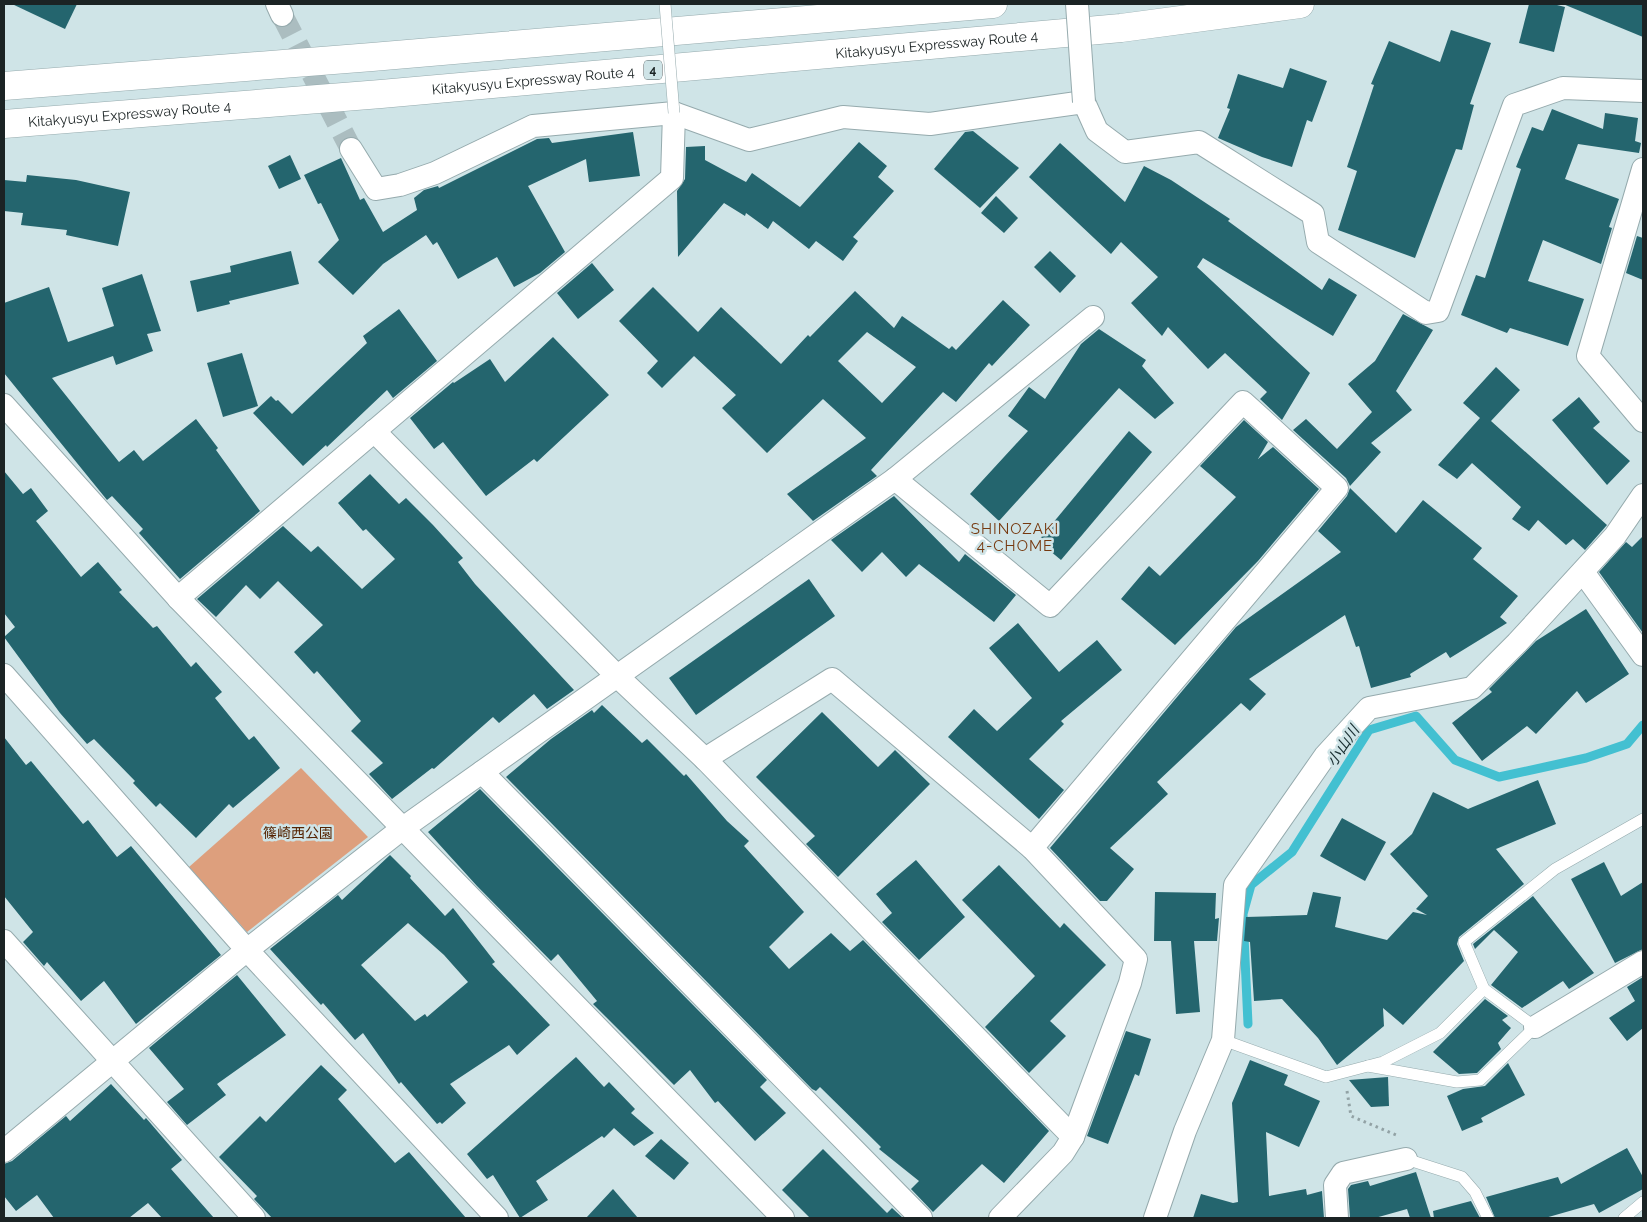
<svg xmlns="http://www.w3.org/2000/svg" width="1647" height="1222" font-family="Raleway,'Noto Sans JP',sans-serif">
<rect width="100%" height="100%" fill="#cfe4e7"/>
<!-- green -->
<path fill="#dd9f7d" d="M301,768L368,837L247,932L189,867Z"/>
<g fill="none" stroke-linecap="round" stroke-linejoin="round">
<!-- stream -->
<path stroke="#43c0d1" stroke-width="9" d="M1248,1024L1243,914L1251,885L1292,852L1369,730L1416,716L1455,760L1499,777L1586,758L1627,744L1643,725"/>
</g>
<!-- building -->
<g fill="#24656e" fill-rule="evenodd">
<path d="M12,4H77L65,29Z"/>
<path d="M1529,4H1553L1565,7L1554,52L1519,43Z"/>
<path d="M1563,4H1643V37Z"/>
<path d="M1451,30L1491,43L1470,104L1474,105L1462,150L1456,149L1415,258L1338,230L1357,171L1347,167L1374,85L1371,84L1389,41L1440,62Z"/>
<path d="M1290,68L1327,81L1312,122L1307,120L1292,167L1262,157L1218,138L1230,109L1227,108L1238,74L1283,88Z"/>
<path d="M1552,109L1603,129L1605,113L1638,118L1635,141L1641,143L1639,153L1578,144L1565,179L1619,199L1609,227L1612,228L1601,264L1543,240L1528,281L1584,299L1568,346L1510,328L1507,333L1461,315L1476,275L1485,278L1521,169L1516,167L1532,127L1543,131Z"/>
<path d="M973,131L1019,168L980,208L934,169L965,132Z"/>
<path d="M633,132L640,176L589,182L586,159L528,186L565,252L540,273L514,287L497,257L458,279L437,242L433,245L426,235L383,264L353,295L318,262L339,240L321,203L318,204L304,175L341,158L360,200L364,198L383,232L417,210L414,198L424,190L438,186L439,188L537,139L549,138L552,143Z"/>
<path d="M859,142L887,166L878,177L894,191L853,237L858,241L843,261L816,241L809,249L773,221L768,229L746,213L745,216L724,203L678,257L677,191L685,179L686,147L705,146V160L746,182L752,173L800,207Z"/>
<path d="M1060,143L1125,202L1144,166L1171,180L1230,219L1228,221L1322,290L1329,278L1357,295L1333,336L1203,258L1197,267L1310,373L1282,420L1260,399L1267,392L1225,353L1208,369L1168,327L1162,336L1131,303L1158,277L1121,242L1111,254L1029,177Z"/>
<path d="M290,155L301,179L279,189L268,166Z"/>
<path d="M27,175L76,180L130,192L118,246L66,235L67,230L21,225L23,213L4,211V180L26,182Z"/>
<path d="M996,196L1018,218L1004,233L981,213Z"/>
<path d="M1637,236L1643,238V280L1626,273Z"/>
<path d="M291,251L299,284L229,301L230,304L197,312L190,281L231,272L230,266Z"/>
<path d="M1050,251L1076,276L1060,293L1034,267Z"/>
<path d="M592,263L614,290L578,319L557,293Z"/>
<path d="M142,274L161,331L147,334L153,351L116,365L113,356L52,378L119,462L134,450L143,461L196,419L218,448L216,450L260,511L180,579L139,533L143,529L112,496L107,500L4,373V303L49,287L68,342L114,326L102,288Z"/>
<path d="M653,287L698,332L721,307L781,364L808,335L810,337L855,291L894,328L902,316L949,349L952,346L956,350L1003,300L1030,325L992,366L989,363L956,402L943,392L871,470L877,476L813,521L787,494L866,438L823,399L767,453L722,408L736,395L694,356L662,388L647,373L658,361L619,321ZM867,332L916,367L882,403L838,361Z"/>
<path d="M399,309L437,361L393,398L387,390L327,447L326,445L303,466L253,413L271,396L276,401L278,400L292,414L367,343L363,336Z"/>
<path d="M1403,314L1433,330L1396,391L1412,410L1371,443L1381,452L1350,486L1346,478L1293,430L1306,419L1337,449L1372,412L1348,384L1375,361Z"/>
<path d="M1099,329L1146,360L1142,366L1174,403L1155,419L1119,388L999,521L970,494L1028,431L1008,416L1029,387L1045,399L1081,344Z"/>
<path d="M553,337L609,395L537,462L534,459L486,496L443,442L434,449L410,418L453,382L454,383L490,359L505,382Z"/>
<path d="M242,353L258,406L223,417L207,363Z"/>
<path d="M1496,367L1520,390L1491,421L1607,525L1585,550L1573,539L1566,545L1538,520L1529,531L1512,519L1521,507L1472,463L1457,479L1438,465L1480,418L1463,403Z"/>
<path d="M1579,397L1600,422L1593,428L1630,461L1607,485L1552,420Z"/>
<path d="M1244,420L1268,442L1258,459L1273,447L1319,489L1258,561L1175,645L1121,599L1149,566L1160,576L1236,497L1200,466Z"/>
<path d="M1129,431L1152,452L1061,560L1038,541Z"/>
<path d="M4,471L23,494L31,488L48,511L36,521L81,577L98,562L122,590L119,592L153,628L157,626L191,667L196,662L222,692L215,698L249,740L254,736L280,768L233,808L229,804L196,838L160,803L156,807L133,783L135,781L94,739L87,744L60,713L4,637L15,627L4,613Z"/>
<path d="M370,474L399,504L406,498L433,525L463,558L458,562L475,584L574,690L547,709L534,694L499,723L493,717L434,769L432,768L392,799L369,774L383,763L351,731L361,721L317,671L314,674L294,652L323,625L278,581L260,599L246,585L216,617L197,599L283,526L311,552L318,546L362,589L395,559L366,529L363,531L338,503Z"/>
<path d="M1350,488L1396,533L1423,500L1482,548L1473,559L1518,596L1500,617L1507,623L1450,658L1446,652L1410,674L1411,677L1371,688L1359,646L1356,647L1345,615L1249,679L1266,694L1250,711L1241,703L1157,782L1168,794L1110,848L1134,869L1107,901H1100L1050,848L1236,627L1341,552L1318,531L1347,496Z"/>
<path d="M894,496L959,562L965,554L1016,595L994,622L919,564L906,577L882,552L862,572L831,540Z"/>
<path d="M1643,536V633L1599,572L1626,542L1632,547Z"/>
<path d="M809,579L835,616L696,715L669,678Z"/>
<path d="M1586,609L1629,674L1586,703L1577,691L1536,734L1527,726L1482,761L1452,723L1492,692L1489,689L1536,641Z"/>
<path d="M1018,623L1059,672L1097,640L1122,670L1061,721L1064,724L1029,759L1064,790L1039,819L948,737L974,709L997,731L1032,698L989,648Z"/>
<path d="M602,705L642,743L647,739L684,776L686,774L727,821L749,841L744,846L804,912L769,947L789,969L831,933L850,951L863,940L1049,1131L1004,1183L982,1164L933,1212L911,1189L919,1181L879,1149L881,1147L820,1087L816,1091L812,1089L506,777L551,739L592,710L594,713Z"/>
<path d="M822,712L878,767L895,750L930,784L838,877L806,844L815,836L756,777Z"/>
<path d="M4,737L26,765L31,761L83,824L88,820L117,857L131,846L221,955L136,1024L104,981L81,1001L47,962L44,966L23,942L33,932L4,896Z"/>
<path d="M1538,780L1556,824L1496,849L1524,884L1459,937L1457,944L1464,961L1403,1025L1383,1008L1384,1026L1337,1065L1318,1038L1282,999L1254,1001L1250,942L1244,941L1246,917L1307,915L1313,892L1341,897L1335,927L1387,940L1413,912L1427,915L1416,909L1428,896L1390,854L1412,834L1433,792L1468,809Z"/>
<path d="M480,789L767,1080L760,1087L786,1113L755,1141L718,1101L715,1103L690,1070L674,1085L593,1004L597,1001L558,954L551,961L477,886L428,832Z"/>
<path d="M1342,818L1386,842L1365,881L1320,856Z"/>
<path d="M390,855L411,876L410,878L445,916L453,908L495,962L492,964L550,1025L517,1055L509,1045L450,1084L466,1103L442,1124L440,1122L437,1124L401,1082L399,1084L363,1033L355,1040L323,1003L321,1005L270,949L338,895L342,900ZM408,923L444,955L468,982L427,1017L425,1014L415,1021L361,965Z"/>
<path d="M916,860L965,917L919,960L882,922L892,913L876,894Z"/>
<path d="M1604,862L1621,896L1643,882V949L1615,963L1571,879Z"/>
<path d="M999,865L1060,928L1064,923L1106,965L1050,1021L1066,1036L1029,1073L985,1027L1035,976L962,900Z"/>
<path d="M1155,892L1216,893L1215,919L1219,918L1217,941H1194L1200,1012L1176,1014L1171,941H1154Z"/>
<path d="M1533,896L1594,973L1569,989L1563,981L1522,1008L1491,985L1518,952L1494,930L1475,949L1473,944Z"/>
<path d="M237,975L286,1035L217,1084L226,1095L187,1125L167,1102L184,1089L149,1048Z"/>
<path d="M1643,977V1028L1627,1041L1609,1018L1635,1001L1627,987Z"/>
<path d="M1485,999L1508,1016L1502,1020L1511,1028L1498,1043L1501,1049L1477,1073L1459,1074L1433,1052Z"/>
<path d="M1126,1031L1151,1039L1139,1076L1135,1074L1108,1144L1087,1136Z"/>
<path d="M576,1057L604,1087L609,1082L635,1109L631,1113L654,1133L634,1146L614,1128L604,1138L602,1136L536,1181L548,1200L520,1218L493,1175L487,1179L467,1154Z"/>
<path d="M1250,1060L1288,1075L1284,1085L1320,1101L1299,1147L1266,1132L1269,1196L1306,1189L1307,1195L1322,1191L1324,1218H1193L1201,1194L1233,1203L1238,1202L1232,1103Z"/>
<path d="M1508,1063L1525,1095L1481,1118L1483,1122L1462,1131L1447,1096L1463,1089L1485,1086Z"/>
<path d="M321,1065L347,1090L338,1099L395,1163L409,1152L466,1218H272L254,1199L257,1196L219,1157L260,1116L266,1122Z"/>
<path d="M1388,1077L1389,1106L1371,1107L1349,1080Z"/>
<path d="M111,1084L144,1120L146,1118L182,1160L171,1169L214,1218H162L148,1203L129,1218H54L37,1195L16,1211L4,1196V1164L12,1161L66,1116L70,1121Z"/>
<path d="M661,1139L689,1163L674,1180L645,1156Z"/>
<path d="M1627,1148L1643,1177V1189L1599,1213L1594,1204L1545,1218H1495L1486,1197L1558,1177L1561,1184Z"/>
<path d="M823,1149L887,1213L892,1208L903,1218H810L782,1190Z"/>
<path d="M1416,1172L1431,1218H1410L1407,1209L1375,1218H1350L1348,1189L1351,1185L1368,1181L1370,1186Z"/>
<path d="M613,1189L638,1218H586Z"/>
<path d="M1471,1201L1480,1218H1434L1433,1211Z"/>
</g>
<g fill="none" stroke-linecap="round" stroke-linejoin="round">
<!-- street-tunnel -->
<path stroke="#abbdc0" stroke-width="22" stroke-dasharray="22 11" stroke-linecap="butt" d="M282,15L351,149"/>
<defs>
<g id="lane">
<path d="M1223,1040L1326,1077L1383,1062L1440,1033L1484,989"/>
<path d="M1368,1066L1457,1082L1480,1080L1535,1027L1484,989L1464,942L1555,869L1643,819"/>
<path d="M1406,1159L1462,1177L1475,1192L1488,1218"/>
<path d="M1624,1218L1643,1202"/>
</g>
<g id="street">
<path d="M277,4L282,15"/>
<path d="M351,149L376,189L400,185L435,173L533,126L674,113L749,140L843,117L930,124L1084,102L1097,131L1125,152L1199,142L1313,214L1318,242L1426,313L1438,311L1514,105L1563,88L1643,91"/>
<path d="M1643,169L1588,356L1643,421"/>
<path d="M4,405L178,598L783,1218"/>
<path d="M374,431L617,676L705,759L1073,1137"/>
<path d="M895,479L1050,606L1243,402L1337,488L1032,848"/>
<path d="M1583,572L1643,655"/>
<path d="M178,598L672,178L674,113"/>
<path d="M4,675L247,950L497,1218"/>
<path d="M705,759L832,679L1032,848L1136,959L1130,983L1073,1137L1063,1153L1000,1218"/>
<path d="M482,772L921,1218"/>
<path d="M4,941L254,1218"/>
<path d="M1535,1027L1643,962"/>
<path d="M4,1151L247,950L403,828L895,479L1093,317"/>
<path d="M1155,1218L1185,1131L1223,1040L1235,885L1325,756L1369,708L1472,688L1517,643L1615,536L1643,495"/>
<path d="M1337,1218L1335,1185L1343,1173L1406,1159"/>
</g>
<g id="highway">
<path d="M4,86L372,57L993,4"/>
<path id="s1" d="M4,124L381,94L1121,28L1300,4"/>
</g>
</defs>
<!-- lane casing -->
<use href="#lane" stroke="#95aaad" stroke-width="12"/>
<!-- street casing -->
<use href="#street" stroke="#95aaad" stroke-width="24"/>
<!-- highway casing -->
<use href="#highway" stroke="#95aaad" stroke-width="29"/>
<!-- path -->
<path stroke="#92a2a5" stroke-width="3" stroke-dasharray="2.5 4" stroke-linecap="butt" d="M1347,1091L1351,1116L1396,1135"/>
<!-- lane -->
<use href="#lane" stroke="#fff" stroke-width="11"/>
<!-- street -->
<use href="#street" stroke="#fff" stroke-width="22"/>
<!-- highway -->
<use href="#highway" stroke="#fff" stroke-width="28"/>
<defs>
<path id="lane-bridge" d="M665,4L674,113"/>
<path id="street-bridge" d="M1077,4L1084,102"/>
</defs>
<!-- lane-bridge casing -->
<use href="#lane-bridge" stroke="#95aaad" stroke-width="12" stroke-linecap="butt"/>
<!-- street-bridge casing -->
<use href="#street-bridge" stroke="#95aaad" stroke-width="24" stroke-linecap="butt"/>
<!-- lane-bridge -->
<use href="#lane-bridge" stroke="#fff" stroke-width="11"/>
<!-- street-bridge -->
<use href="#street-bridge" stroke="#fff" stroke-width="22"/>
</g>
<g text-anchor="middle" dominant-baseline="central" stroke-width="5" stroke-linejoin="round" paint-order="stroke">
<!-- shield labels -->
<rect fill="#cfe4e7" stroke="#515d5e" stroke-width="1" x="644" y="60.5" width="18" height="19" rx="4"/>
<g font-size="12" font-weight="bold" fill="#1b2324">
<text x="653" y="70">4</text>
</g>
<!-- street labels -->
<g font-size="14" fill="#1b2324" stroke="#cfe4e7">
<text stroke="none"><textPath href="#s1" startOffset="936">Kitakyusyu Expressway Route 4</textPath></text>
<text stroke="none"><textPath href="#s1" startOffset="531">Kitakyusyu Expressway Route 4</textPath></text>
<text stroke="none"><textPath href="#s1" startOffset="126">Kitakyusyu Expressway Route 4</textPath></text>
</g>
<!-- park labels -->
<g font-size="14" fill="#552402" stroke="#cfe4e7">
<text x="298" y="833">篠崎西公園</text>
</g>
<!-- neighbourhood labels -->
<g font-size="15" letter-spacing="1" fill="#76390f" stroke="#cfe4e7">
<text x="1015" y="529">SHINOZAKI<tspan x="1015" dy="17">4-CHOME</tspan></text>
</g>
<!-- water labels -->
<g font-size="15" font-style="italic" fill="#182d30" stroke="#cfe4e7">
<text transform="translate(1343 746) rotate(-56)">小山川</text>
</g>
</g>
<!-- border -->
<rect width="1647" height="1222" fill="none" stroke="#1b2324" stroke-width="10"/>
</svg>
